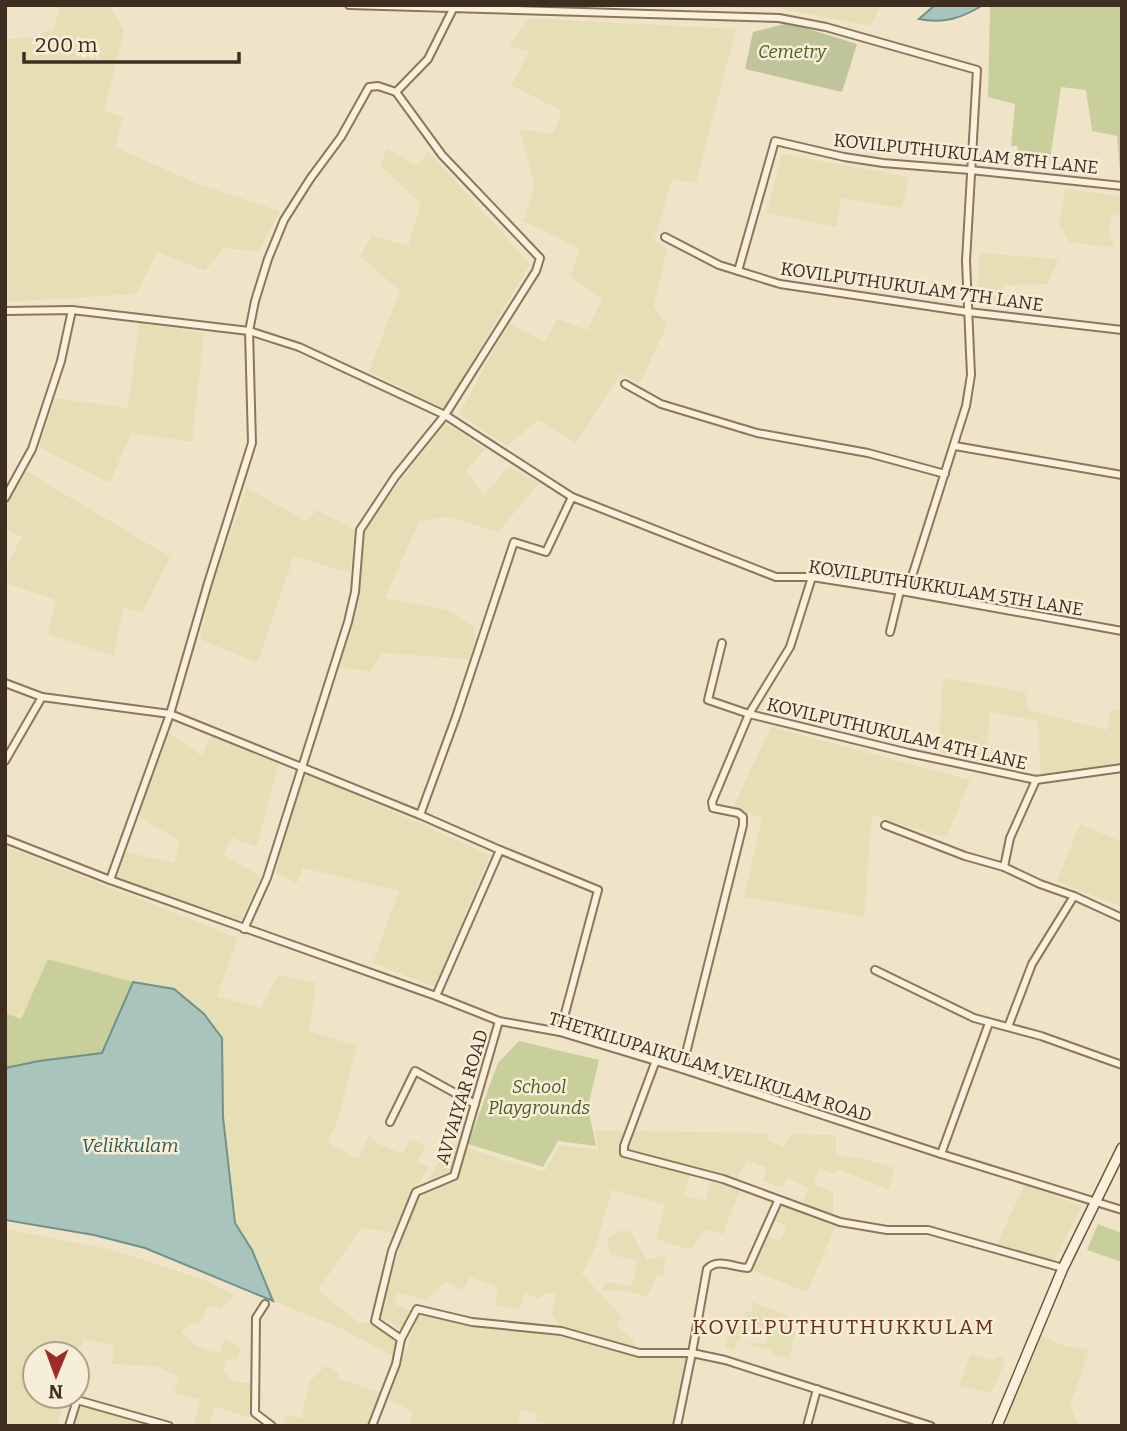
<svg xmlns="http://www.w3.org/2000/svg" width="1127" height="1431" font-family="Bitter,serif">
<rect width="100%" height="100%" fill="#f0e4c8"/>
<!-- farmland -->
<g fill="#e6deb5">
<path d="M61,5L110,6L124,31L104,110L123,117L115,147L195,183L280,211L259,251L224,248L205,271L157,252L136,294L5,302V39L25,38L53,30Z"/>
<path d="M558,5H881L871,26L777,8Z"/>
<path d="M529,18L736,29L696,183L672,179L654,241L667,248L654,306L667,325L640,383L620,374L576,443L538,420L507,446L459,414L509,323L545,342L557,319L587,330L602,299L570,276L580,249L523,221L535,185L519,129L553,134L562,111L511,85L530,51L509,46Z"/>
<path d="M387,149L418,166L428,151L530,264L444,409L369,371L400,291L360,256L372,236L408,246L421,204L380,165Z"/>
<path d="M782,154L909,177L902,208L841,198L837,227L767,213Z"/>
<path d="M1065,189L1122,196V216L1112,215L1108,230L1114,248L1070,242L1059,224Z"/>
<path d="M980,253L1058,259L1048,284L1002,285L1001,307L976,301Z"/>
<path d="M139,323L204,333L192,442L131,433L110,483L39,447L55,398L128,408Z"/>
<path d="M445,423L485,449L466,471L484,496L509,466L539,483L498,532L449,517L419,522L385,598L447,610L473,626L476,640L469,659L382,653L370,672L337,667L358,592L363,530Z"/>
<path d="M26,471L170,557L142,613L123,607L114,656L48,634L56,600L5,583V569L22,537L5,529V509Z"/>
<path d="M247,488L306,521L317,510L355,530L350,573L294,556L257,663L200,639L212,584Z"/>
<path d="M943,678L1025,692L1028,710L1107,730L1111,711L1122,709V769L1041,779L1038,721L990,712L986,763L938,752Z"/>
<path d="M771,727L970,780L946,838L872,815L864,917L744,897L762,818L732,809Z"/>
<path d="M166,731L202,756L211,734L279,761L257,847L232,838L223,855L261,876L241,920L117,878L125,852L174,863L180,842L139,816Z"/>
<path d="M304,772L490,855L435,987L373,963L399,891L303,868L297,883L275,873Z"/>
<path d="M1080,824L1122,842V907L1057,881Z"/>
<path d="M5,846L238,938L217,996L261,1008L278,975L316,983L309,1031L357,1046L338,1119L328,1143L358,1159L369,1136L378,1144L403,1154L410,1139L426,1146L417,1162L430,1167L414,1190L393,1233L361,1228L318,1290L358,1322L373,1323L397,1341L393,1356L336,1326L273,1301L252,1250L235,1223L223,1117L222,1038L174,989L132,982L49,959L20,1019L5,1013Z"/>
<path d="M595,1130L625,1132L619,1154L690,1174L684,1197L705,1200L710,1181L740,1190L723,1234L705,1230L692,1249L667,1244L656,1237L665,1205L612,1190L596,1245L582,1274L622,1317L616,1325L633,1339L634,1350L561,1329L552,1314L555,1293H547L538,1299L525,1293L519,1309L495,1305L498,1287L470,1277L463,1290L445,1282L427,1300L398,1293L394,1304L412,1311L401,1328L380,1317L404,1232L419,1194L451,1143L544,1172L560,1145L598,1150Z"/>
<path d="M632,1131L769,1133L767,1140L783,1147L791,1134L836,1135V1155L865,1159L895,1168L889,1190L838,1169L834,1174L819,1169L814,1184L833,1192V1217L801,1206L809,1188L787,1178L783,1187L763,1181L767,1168L747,1160L736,1180L626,1150Z"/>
<path d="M1025,1184L1082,1206L1054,1260L997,1244Z"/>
<path d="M779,1205L837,1223L807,1292L751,1270L768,1236L780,1241L787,1226L774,1221Z"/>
<path d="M5,1229L109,1249L205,1280L234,1295L220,1309L208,1305L200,1324L191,1323L181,1331L194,1345L219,1354L224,1339L241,1348L237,1360L226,1359L223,1370L234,1382L252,1383V1418L215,1407L210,1423L216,1426H194L200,1400L174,1393L179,1377L158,1367L112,1364L114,1346L84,1339L77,1354H35V1396H65L57,1426H5Z"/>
<path d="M619,1231H630L647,1260L666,1255L663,1275H657L647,1297L627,1291L602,1290L605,1282L632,1286L637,1261L610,1254L607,1238Z"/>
<path d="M752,1302L797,1319L793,1327L795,1335L789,1358L774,1355L773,1351L751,1345V1343L765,1344L767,1336L744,1331L733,1351L725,1347L733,1324L742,1326L745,1311L751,1312Z"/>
<path d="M419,1312L472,1324L558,1336L638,1357L688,1356L673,1426H542L543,1422H536L537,1414L521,1410L517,1426H420L411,1424L412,1411L389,1399Z"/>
<path d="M1035,1333L1065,1346L1090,1349L1070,1405L1078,1424L1082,1426H993Z"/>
<path d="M971,1354L992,1360L1000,1356L1005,1362L991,1393L959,1386Z"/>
<path d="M325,1366L339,1372L337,1378L381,1393L369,1426H283L285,1415L301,1418L310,1381Z"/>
<path d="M80,1404L161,1426H74Z"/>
</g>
<!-- green -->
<g fill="#c9cf9b">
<path d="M1017,5H1122V173L1120,172L1117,136L1092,131L1086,90L1061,87L1050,159L1017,154L1018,146H1011L1015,104L988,97L990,7Z"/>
<path d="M48,959L133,982L102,1053L39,1061L5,1068V1013L21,1019Z"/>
<path d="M519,1041L599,1060L588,1107L596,1146L558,1141L543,1167L468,1144L498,1063Z"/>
<path d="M1098,1224L1122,1233V1262L1087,1250Z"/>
</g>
<!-- cemetery -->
<path fill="#bfc49a" d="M789,23L857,44L842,92L745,69L753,32Z"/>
<!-- water -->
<g fill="#a9c4bc" stroke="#6f938a" stroke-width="2">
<path d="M935,5H983C962,18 944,24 919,19Z"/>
<path d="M133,982L174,989L204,1014L222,1038L223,1117L235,1223L252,1250L273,1301L145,1248L94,1235L5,1220V1068L39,1061L102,1053Z"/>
</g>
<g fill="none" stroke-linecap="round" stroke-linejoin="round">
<defs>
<g id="street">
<path d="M349,5L779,18L826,27L977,70L966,261L971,375L966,406L907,592"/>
<path d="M455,5L428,59L396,92L442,155L540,258L536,271L445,415L572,497"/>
<path d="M665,237L719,265L780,284L968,312L1122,330"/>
<path d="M738,271L775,141L844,157L883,163L970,170L1122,186"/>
<path d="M5,311L72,310L249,331L299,347L445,415L395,477L360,530L355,592L348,622L267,878L244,929"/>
<path d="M625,384L661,404L757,433L868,453L945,474"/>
<path d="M955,446L1122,475"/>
<path d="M5,498L32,449L61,361L72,310"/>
<path d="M890,632L900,591"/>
<path d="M722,643L708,700L749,714L909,753L1036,780L1122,768"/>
<path d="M5,683L42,697"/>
<path d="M5,761L42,697L170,714L420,815"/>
<path d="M885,825L965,856L1004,867L1040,884L1074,896L1122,918"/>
<path d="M5,839L110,880L436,996L499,1021L560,1032L682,1069L941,1154L1122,1210"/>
<path d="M500,850L598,890L560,1032"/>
<path d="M1004,867L1010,838L1036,780"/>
<path d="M110,880L170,714L208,583L252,443L249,331L255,301L268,259L284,220L310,179L341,137L369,87L378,86L396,92"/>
<path d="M875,970L974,1018L1041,1036L1122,1065"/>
<path d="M436,996L500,850L420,815L456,717L514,542L546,552L572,497L776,577H812L907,592L1122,631"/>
<path d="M1008,1027L1032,964L1074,896"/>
<path d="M655,1063L624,1146V1153L723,1179L840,1222L887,1230H928L1063,1268"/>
<path d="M682,1069L743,825V817L738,813L713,808L712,802L749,714L790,647L812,577"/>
<path d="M390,1122L415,1071L475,1104"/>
<path d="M941,1154L989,1023"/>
<path d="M265,1304L256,1318L255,1413L272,1426"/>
<path d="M401,1339L417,1309L472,1322L561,1331L639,1353H692L725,1360L931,1426"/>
<path d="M69,1426L77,1400L169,1426"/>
<path d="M372,1426L396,1364L401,1339L375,1321L392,1251L416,1192L454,1176L499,1021"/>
<path d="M677,1426L692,1353L707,1269C718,1257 734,1268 748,1268L778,1201"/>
<path d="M807,1426L817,1389"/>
</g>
<path id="secondary" d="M997,1426L1063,1268L1122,1148"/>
</defs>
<!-- street casing -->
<use href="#street" stroke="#8d765c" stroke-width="10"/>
<!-- secondary casing -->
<use href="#secondary" stroke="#6f573f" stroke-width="12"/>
<!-- street -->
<use href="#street" stroke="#faf1dc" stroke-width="6"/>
<!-- secondary -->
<use href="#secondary" stroke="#faf1dc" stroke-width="9"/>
</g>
<g text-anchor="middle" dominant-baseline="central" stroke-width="5" stroke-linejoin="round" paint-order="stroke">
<!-- park labels -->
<g font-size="18" font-style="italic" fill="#4d5a26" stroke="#f7eed8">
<text x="792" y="52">Cemetry</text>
<text x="539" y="1087">School<tspan x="539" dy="21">Playgrounds</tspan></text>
</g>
<!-- street labels -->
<g font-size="18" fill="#3d2e20" stroke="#f7eed8">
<text transform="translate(966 154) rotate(6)">KOVILPUTHUKULAM 8TH LANE</text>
<text transform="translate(912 287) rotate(8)">KOVILPUTHUKULAM 7TH LANE</text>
<text transform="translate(946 588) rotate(9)">KOVILPUTHUKKULAM 5TH LANE</text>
<text transform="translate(897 734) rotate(13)">KOVILPUTHUKULAM 4TH LANE</text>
<text transform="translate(710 1067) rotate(17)">THETKILUPAIKULAM VELIKULAM ROAD</text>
<text transform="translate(462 1097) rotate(-73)">AVVAIYAR ROAD</text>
</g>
<!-- water labels -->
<g font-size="19" font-style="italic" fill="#2f5d5a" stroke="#f7eed8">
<text x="130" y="1145">Velikkulam</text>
</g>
<!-- quarter labels -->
<g font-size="21" letter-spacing="2" fill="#6b2e1e" stroke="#f7eed8">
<text x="844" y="1327">KOVILPUTHUTHUKKULAM</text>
</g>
</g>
<!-- border -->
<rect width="1127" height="1431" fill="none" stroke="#3d2e20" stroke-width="14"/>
<!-- north arrow -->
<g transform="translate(56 1375) rotate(181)"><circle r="33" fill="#f7eed8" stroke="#ada18e" stroke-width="2"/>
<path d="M0-5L12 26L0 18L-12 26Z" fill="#9e2a2b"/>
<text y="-10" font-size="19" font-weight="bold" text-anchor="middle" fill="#3d2e20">N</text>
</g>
<!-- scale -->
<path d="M24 52v10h215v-10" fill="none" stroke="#3d2e20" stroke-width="3.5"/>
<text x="35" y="52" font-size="21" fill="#3d2e20" stroke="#f7eed8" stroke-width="5" paint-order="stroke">200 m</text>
</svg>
